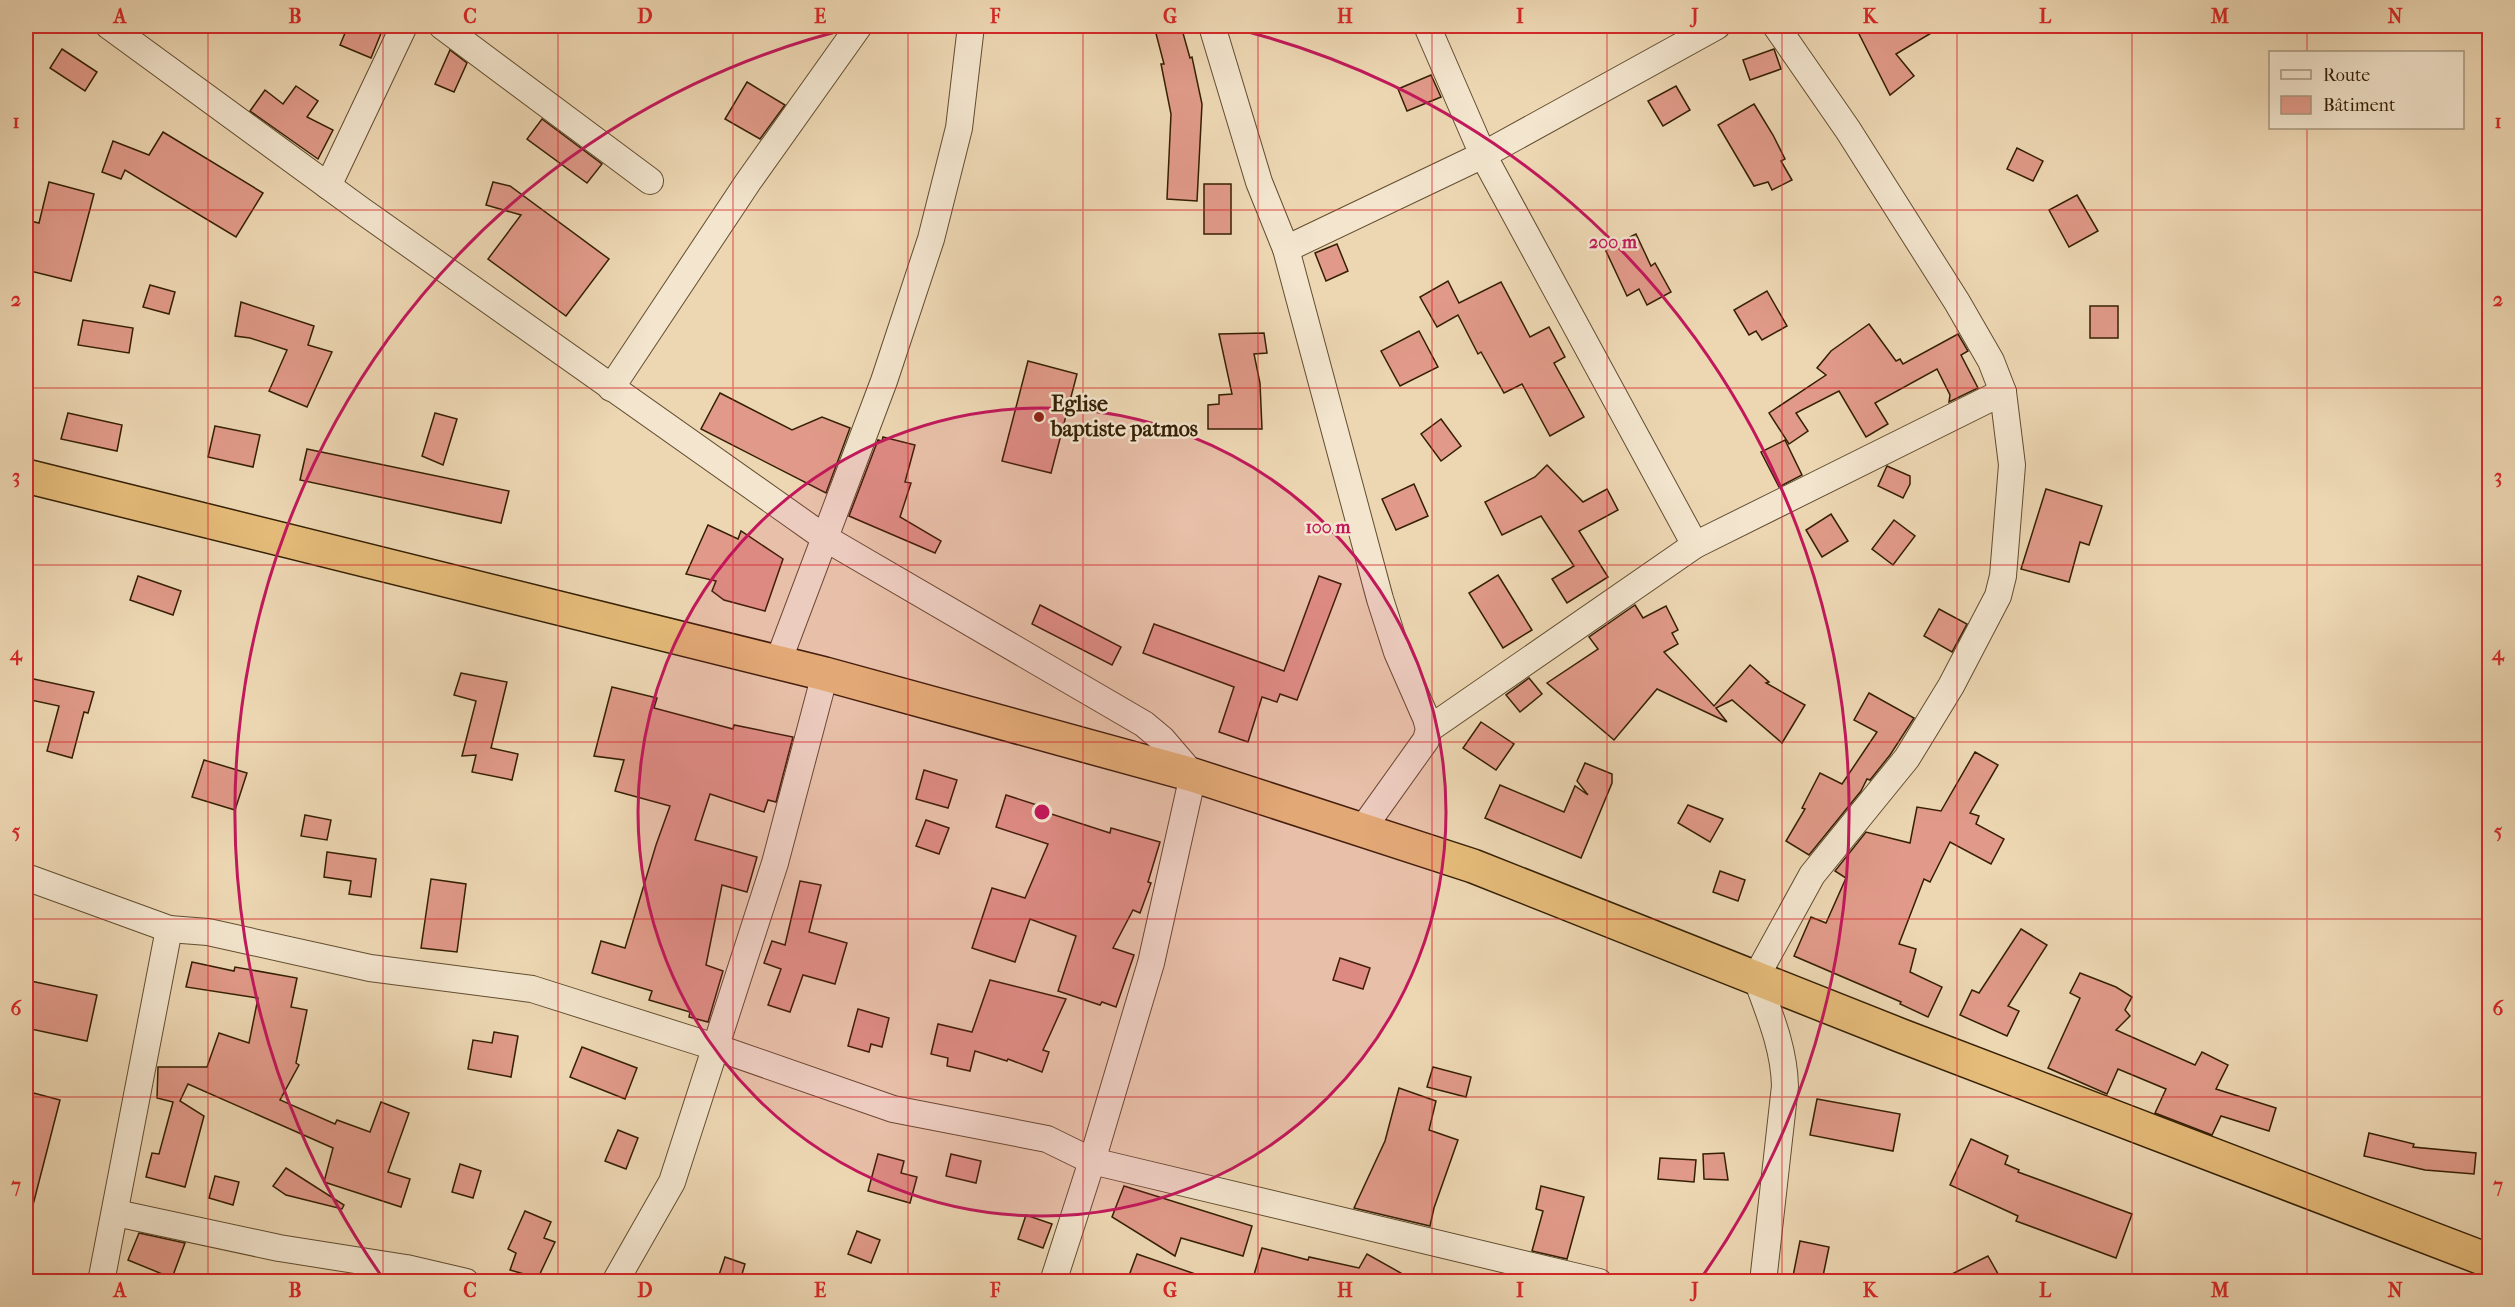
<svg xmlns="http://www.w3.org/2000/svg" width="2515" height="1307" font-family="'IM FELL French Canon',serif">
<rect width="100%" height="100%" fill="#edd7b3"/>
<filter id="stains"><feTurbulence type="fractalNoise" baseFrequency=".00333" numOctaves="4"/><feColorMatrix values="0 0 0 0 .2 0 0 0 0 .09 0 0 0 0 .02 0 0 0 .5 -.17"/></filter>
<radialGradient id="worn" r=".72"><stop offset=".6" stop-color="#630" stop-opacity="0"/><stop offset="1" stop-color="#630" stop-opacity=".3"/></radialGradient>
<!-- building -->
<g fill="#e19a89" stroke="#341f03" stroke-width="1.5">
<path d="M348,26H384L371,58L340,45Z"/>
<path d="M1154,26H1181L1190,58L1192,57L1202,104L1197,201L1167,199L1171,114L1161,64H1164Z"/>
<path d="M1855,26H1943L1896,54L1914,76L1890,95Z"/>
<path d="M62,49L97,72L85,91L50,68Z"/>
<path d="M1774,49L1781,69L1750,80L1743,60Z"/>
<path d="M450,50L467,63L454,92L435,84Z"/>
<path d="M1431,75L1441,97L1407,111L1398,89Z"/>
<path d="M747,82L785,105L760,139L725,119Z"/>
<path d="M296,86L318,101L307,117L333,130L318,159L250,111L265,90L283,104Z"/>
<path d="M1676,86L1690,110L1663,126L1648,101Z"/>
<path d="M1754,104L1773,135L1785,159L1781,161L1792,180L1772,190L1768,182L1754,186L1718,125Z"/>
<path d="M542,119L602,164L587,183L527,139Z"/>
<path d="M163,132L263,193L236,237L125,170L121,179L102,172L113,141L149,155Z"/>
<path d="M2017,148L2043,161L2033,181L2007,169Z"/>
<path d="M49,182L94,194L71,281L26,270V220L39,223Z"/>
<path d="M493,182L510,186L609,259L566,316L488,259L521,215L486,205Z"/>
<rect x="1204" y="184" width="27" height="50"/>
<path d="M2077,195L2098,231L2069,247L2049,210Z"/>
<path d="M1636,234L1651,266L1655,263L1671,292L1647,305L1639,289L1627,296L1605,249Z"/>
<path d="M1337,244L1348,271L1326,281L1315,253Z"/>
<path d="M1448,281L1459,303L1501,282L1530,337L1549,327L1565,357L1554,363L1584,417L1550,436L1522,384L1504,393L1481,352L1478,354L1458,315L1437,327L1420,297Z"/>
<path d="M150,285L175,292L169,314L143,307Z"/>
<path d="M1767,291L1787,326L1762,340L1756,331L1749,335L1734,310Z"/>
<path d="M241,302L314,326L308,345L332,352L307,407L269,391L287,350L250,338L235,336Z"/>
<rect x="2090" y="306" width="28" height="32"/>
<path d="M83,320L133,328L129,353L78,345Z"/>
<path d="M1869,324L1896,361L1900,359L1903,364L1958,334L1968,351L1961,355L1978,388L1949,402L1950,395L1937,369L1875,403L1888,424L1866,437L1839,391L1796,413L1808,431L1789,444L1769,413L1826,375L1817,368L1831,351Z"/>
<path d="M1419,331L1438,367L1400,386L1381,351Z"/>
<path d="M1264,333L1267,353L1254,354L1260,383L1262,429H1208V405L1219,404V395L1232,394L1219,334Z"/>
<path d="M1028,361L1077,374L1051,473L1002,461Z"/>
<path d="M720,393L792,430L822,417L850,428L826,493L701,429Z"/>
<path d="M68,413L122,425L117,451L61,439Z"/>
<path d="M435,413L457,419L443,465L422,456Z"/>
<path d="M1441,419L1461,446L1441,461L1421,434Z"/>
<path d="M215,426L260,435L253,467L208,457Z"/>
<path d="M883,437L915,445L905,482L911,483L900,517L941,541L935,553L849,516L878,440L882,441Z"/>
<path d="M1785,440L1802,475L1779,487L1761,452Z"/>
<path d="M307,449L509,491L501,523L300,480Z"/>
<path d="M1547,465L1583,502L1607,489L1618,510L1579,531L1608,577L1567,603L1552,579L1574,566L1541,516L1502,535L1485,502L1535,477Z"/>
<path d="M1887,466L1910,476V484L1903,498L1878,486Z"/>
<path d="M1414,484L1428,516L1396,530L1382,499Z"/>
<path d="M2046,489L2102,506L2089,545L2080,542L2069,582L2021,569Z"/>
<path d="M1831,514L1848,541L1822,557L1806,530Z"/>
<path d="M1894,520L1915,536L1893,565L1872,549Z"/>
<path d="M708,525L738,539L741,531L783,559L765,611L724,600L712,591L716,581L686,574Z"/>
<path d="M1498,575L1532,630L1503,648L1469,593Z"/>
<path d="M138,576L181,591L173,615L130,600Z"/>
<path d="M1319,576L1341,584L1297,700L1280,694L1277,702L1262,697L1248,742L1219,732L1234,687L1143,653L1154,624L1284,671Z"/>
<path d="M1040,605L1121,647L1112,665L1032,624Z"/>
<path d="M1635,605L1643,618L1666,606L1678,630L1672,633L1678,644L1664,652L1714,706L1750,665L1769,682L1766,683L1805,705L1782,743L1732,700L1716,708L1727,722L1657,689L1614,740L1547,683L1598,649L1589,637Z"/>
<path d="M1939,609L1967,624L1952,652L1924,636Z"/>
<path d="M461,673L507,682L491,748L518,754L512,780L472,772L476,755L462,756L476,701L454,695Z"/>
<path d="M29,678L94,692L88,713L84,712L72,758L47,751L59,706L26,699Z"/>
<path d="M1529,678L1542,694L1520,712L1506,695Z"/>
<path d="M612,687L657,698L654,708L733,729L734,725L793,737L776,802L768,800L764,812L710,794L695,840L757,857L747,892L722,885L706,965L723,971L708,1022L689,1017L690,1012L649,1000L652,991L592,973L601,941L625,948L656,845L670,806L615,791L624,760L594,756Z"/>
<path d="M1869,693L1914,718L1890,755L1870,780L1867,779L1861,791L1809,855L1786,841L1805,809L1802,808L1820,773L1842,784L1877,732L1854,720Z"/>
<path d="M1481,722L1514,744L1496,770L1463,748Z"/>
<path d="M1975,752L1998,765L1970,813L1979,816L1976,824L2004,839L1991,864L1950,842L1930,882L1924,879L1899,944L1916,949L1910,972L1942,987L1928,1017L1900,1004L1901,1002L1794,956L1811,917L1826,923L1846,878L1835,871L1866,832L1910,843L1917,807L1941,811Z"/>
<path d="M204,760L247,773L235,810L192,797Z"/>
<path d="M1585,763L1612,774V783L1581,858L1485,818L1500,785L1564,812L1575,786L1588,795L1577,781Z"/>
<path d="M924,770L957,780L948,808L916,799Z"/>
<path d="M1006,795L1040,806L1039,810L1110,833L1111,828L1160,842L1148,882L1151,883L1140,913L1133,910L1113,948L1134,955L1116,1007L1102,1002L1100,1005L1058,991L1076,936L1030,919L1015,962L972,948L992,888L1025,898L1048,844L996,827Z"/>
<path d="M1688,805L1723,819L1710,842L1678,823Z"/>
<path d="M305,815L331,820L327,840L301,836Z"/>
<path d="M926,820L949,828L939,854L916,846Z"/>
<path d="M327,852L376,859L371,897L349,894L351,881L324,877Z"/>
<path d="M1720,871L1745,880L1738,901L1713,892Z"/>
<path d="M431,879L466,884L457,952L421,948Z"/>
<path d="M800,881L821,885L809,932L847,943L835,984L803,975L790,1012L768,1005L781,969L764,963L772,941L785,945Z"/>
<path d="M2021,929L2047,945L2008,1006L2019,1011L2007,1036L1960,1015L1972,990L1979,993Z"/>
<path d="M1340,958L1370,968L1363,989L1333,980Z"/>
<path d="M192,962L234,971L235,967L297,978L291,1007L307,1010L296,1063L299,1065L280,1100L335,1124L337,1120L370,1132L381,1102L409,1113L388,1172L410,1179L401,1207L324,1182L333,1148L188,1084L180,1101L204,1116L185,1187L146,1177L152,1153L159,1154L173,1102L157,1098L158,1067H207L219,1033L249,1043L258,998L186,987Z"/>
<path d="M2080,973L2116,987L2132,997L2125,1010L2130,1016L2116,1030L2195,1065L2202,1052L2228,1065L2216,1089L2276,1108L2269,1131L2221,1116L2212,1135L2155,1113L2166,1089L2118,1069L2107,1094L2048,1068L2080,998L2070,993Z"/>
<path d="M26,980L97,995L87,1041L26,1028Z"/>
<path d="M990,980L1066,999L1043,1050L1049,1052L1042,1072L1008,1059L1007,1061L975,1051L970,1071L947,1066L948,1058L931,1054L938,1024L972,1032Z"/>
<path d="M858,1009L889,1018L882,1047L871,1044L869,1052L848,1046Z"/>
<path d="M494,1032L518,1036L511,1077L468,1069L473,1040L492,1043Z"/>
<path d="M582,1047L637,1068L625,1099L570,1077Z"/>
<path d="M1433,1067L1471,1077L1466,1097L1427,1087Z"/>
<path d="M1399,1088L1436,1101L1429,1130L1458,1140L1434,1208L1430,1226L1354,1208L1385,1141Z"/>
<path d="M26,1091L60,1100L33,1205L26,1204Z"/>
<path d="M1817,1099L1900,1114L1893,1151L1810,1135Z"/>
<path d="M618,1130L638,1138L626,1169L605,1161Z"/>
<path d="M2369,1133L2414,1144L2413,1147L2476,1153L2474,1174L2425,1170L2364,1156Z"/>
<path d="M1971,1139L2008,1156L2005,1164L2019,1170L2018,1172L2132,1214L2116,1258L2016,1221L2018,1216L1950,1185Z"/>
<path d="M1724,1153L1728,1180L1704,1179L1703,1154Z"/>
<path d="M878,1154L904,1161L901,1173L917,1177L910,1203L868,1191Z"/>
<path d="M951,1154L981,1161L976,1183L946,1176Z"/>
<path d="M1660,1158L1696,1160L1694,1182L1658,1179Z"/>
<path d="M460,1164L481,1171L473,1198L452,1192Z"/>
<path d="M286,1168L344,1205L342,1209L286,1195L273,1186Z"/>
<path d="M215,1176L239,1182L233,1205L209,1198Z"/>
<path d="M1124,1186L1252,1226L1243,1256L1181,1238L1175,1256L1112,1217Z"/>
<path d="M1541,1186L1584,1197L1567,1259L1532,1251L1543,1211L1536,1209Z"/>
<path d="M525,1211L551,1222L544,1238L555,1242L538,1278L510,1270L516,1253L508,1249Z"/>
<path d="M1026,1215L1052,1224L1043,1248L1018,1239Z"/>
<path d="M857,1231L880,1240L871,1263L848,1254Z"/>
<path d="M139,1233L185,1243L172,1278L128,1260Z"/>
<path d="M1800,1241L1829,1247L1822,1281H1792Z"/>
<path d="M1262,1248L1308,1260L1309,1257L1359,1268L1367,1254L1415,1281H1269L1253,1278Z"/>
<path d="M1137,1254L1207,1278L1206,1281H1127Z"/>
<path d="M1988,1256L2002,1281H1938Z"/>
<path d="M725,1257L745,1264L740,1281H717Z"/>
</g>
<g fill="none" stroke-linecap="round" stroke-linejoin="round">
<defs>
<g id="minor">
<path d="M109,26L361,210L825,538L1144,724L1162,739L1193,775L1151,963L1092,1161L1053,1282"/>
<path d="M442,26L650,181"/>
<path d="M1212,26L1259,182L1286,249L1380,599L1397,652L1426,718L1429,729L1426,740L1361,831"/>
<path d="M1427,26L1483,155L1695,545"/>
<path d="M328,186L404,26"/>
<path d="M1286,249L1483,155L1717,26"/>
<path d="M611,388L748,182L859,26"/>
<path d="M778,662L884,381L931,239L959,128L971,26"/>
<path d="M1429,729L1695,545L2003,392"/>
<path d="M26,877L169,929L101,1282"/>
<path d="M169,929L208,932L370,968L532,989L715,1047L893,1109L1047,1139L1092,1161L1599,1282"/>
<path d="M116,1213L279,1248L406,1268L466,1282"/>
<path d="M615,1282L672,1182L775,863L825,674"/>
<path d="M1763,1282L1785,1086C1784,1047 1769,1013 1756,977L1812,875L1907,758L1951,686L1998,596L2003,576L2012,465L2003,392L1991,361L1957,302L1848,130L1776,26"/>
</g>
<path id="highway" d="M26,476L825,674L1193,775L1473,866L1902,1036L2490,1261"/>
</defs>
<!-- minor casing -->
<use href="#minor" stroke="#624d2f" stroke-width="28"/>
<!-- highway casing -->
<use href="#highway" stroke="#341f03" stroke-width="36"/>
<!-- minor -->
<use href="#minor" stroke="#f3e5ce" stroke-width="26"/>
<!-- highway -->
<use href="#highway" stroke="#e6bc7a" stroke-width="33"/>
</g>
<!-- grid -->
<path fill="none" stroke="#d62828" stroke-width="1.5" stroke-opacity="0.55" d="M208,26V1282M383,26V1282M558,26V1282M733,26V1282M908,26V1282M1083,26V1282M1258,26V1282M1432,26V1282M1607,26V1282M1782,26V1282M1957,26V1282M2132,26V1282M2307,26V52M2307,128V1282M26,210H2490M26,388H2490M26,565H2490M26,742H2490M26,919H2490M26,1097H2490"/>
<!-- distance rings -->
<circle cx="1042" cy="812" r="404" fill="#c2185b" fill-opacity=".12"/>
<g fill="none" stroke="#c2185b" stroke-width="3">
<circle cx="1042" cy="812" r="404"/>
<path d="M385 1281A807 807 0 0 1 860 26M1224 26A807 807 0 0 1 1699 1281"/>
</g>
<!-- markers -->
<circle fill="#8f2418" stroke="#f3e5ce" stroke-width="2" cx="1039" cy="417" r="6"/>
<g text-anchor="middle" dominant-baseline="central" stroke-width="5" stroke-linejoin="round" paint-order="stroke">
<!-- poi labels -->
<g font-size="22" font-weight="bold" fill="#341f03" stroke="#f3e5ce" text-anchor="start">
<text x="1051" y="404">Eglise<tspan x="1051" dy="25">baptiste patmos</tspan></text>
</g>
</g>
<circle cx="1042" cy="812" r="9" fill="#c2185b" stroke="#f3e5ce" stroke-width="3"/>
<g font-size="18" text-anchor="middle" font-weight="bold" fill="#c2185b" stroke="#f3e5ce" stroke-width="5" stroke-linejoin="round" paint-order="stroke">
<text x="1613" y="248">200 m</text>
<text x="1328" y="533">100 m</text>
</g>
<!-- margin -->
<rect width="2515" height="1307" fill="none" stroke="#edd7b3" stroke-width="66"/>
<!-- legend -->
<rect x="2269" y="51" width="195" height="78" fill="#f3e5ce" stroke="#a7967d" stroke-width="1.5"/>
<rect x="2281" y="70" width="30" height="9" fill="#f3e5ce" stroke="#a7967d" stroke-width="1.5"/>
<text x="2323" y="81" font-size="18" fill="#341f03">Route</text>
<rect x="2281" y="96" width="30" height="18" fill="#e19a89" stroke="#a7967d" stroke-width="1.5"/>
<text x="2323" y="111" font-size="18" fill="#341f03">Bâtiment</text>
<rect x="33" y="33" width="2449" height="1241" fill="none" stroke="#d62828" stroke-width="2"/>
<g font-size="20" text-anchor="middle" font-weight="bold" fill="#d62828">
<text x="120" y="23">A</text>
<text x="295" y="23">B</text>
<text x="470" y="23">C</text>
<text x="645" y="23">D</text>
<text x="820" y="23">E</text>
<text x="995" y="23">F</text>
<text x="1170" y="23">G</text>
<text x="1345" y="23">H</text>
<text x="1520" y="23">I</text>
<text x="1695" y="23">J</text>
<text x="1870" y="23">K</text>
<text x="2045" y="23">L</text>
<text x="2220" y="23">M</text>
<text x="2395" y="23">N</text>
<text x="16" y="128">1</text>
<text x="2498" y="128">1</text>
<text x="16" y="306">2</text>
<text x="2498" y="306">2</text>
<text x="16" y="483">3</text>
<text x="2498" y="483">3</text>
<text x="16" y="660">4</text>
<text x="2498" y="660">4</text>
<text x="16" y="838">5</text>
<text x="2498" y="838">5</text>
<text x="16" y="1015">6</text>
<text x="2498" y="1015">6</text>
<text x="16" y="1192">7</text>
<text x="2498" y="1192">7</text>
<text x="120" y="1297">A</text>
<text x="295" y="1297">B</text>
<text x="470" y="1297">C</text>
<text x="645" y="1297">D</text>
<text x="820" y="1297">E</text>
<text x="995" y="1297">F</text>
<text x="1170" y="1297">G</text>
<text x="1345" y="1297">H</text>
<text x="1520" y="1297">I</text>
<text x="1695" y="1297">J</text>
<text x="1870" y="1297">K</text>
<text x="2045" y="1297">L</text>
<text x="2220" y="1297">M</text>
<text x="2395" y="1297">N</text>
</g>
<rect width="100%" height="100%" filter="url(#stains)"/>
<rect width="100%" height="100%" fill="url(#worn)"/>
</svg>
